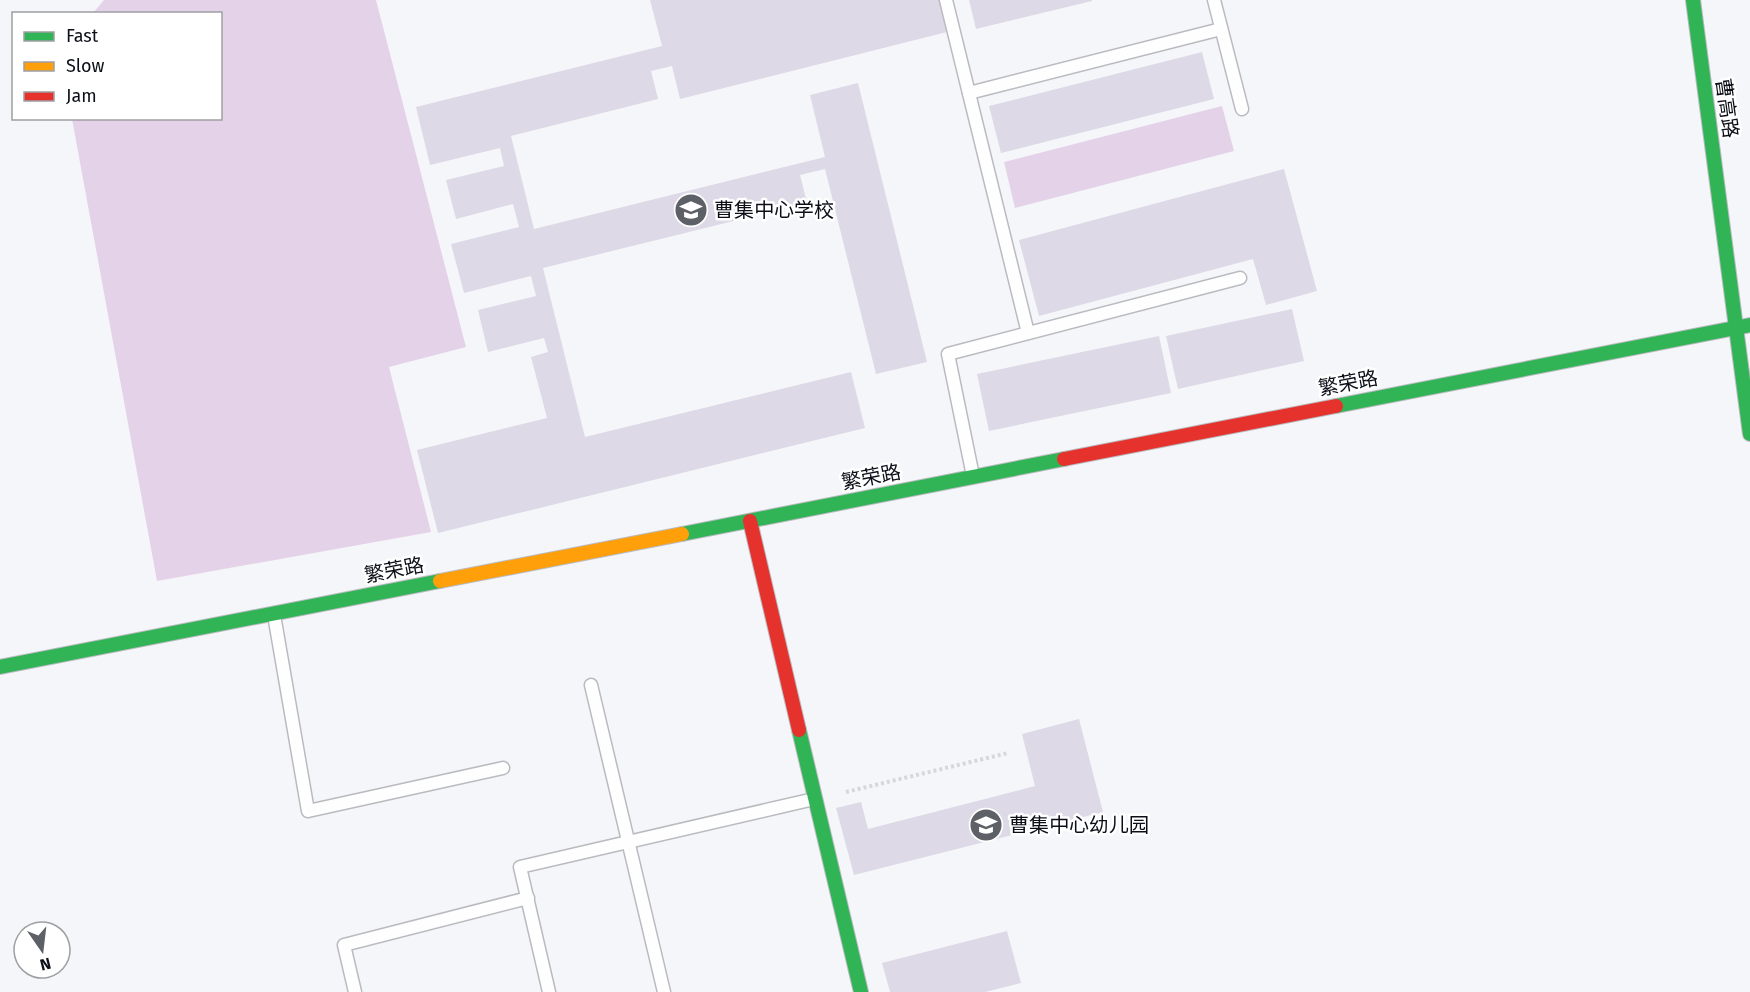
<svg xmlns="http://www.w3.org/2000/svg" width="1750" height="992" font-family="'Fira Sans','Noto Sans SC',sans-serif">
<rect width="100%" height="100%" fill="#f5f6f9"/>
<!-- green -->
<g fill="#e4d3e8">
<path d="M104,0H376L466,347L389,367L431,532L157,581L72,119L220,118V14L93,13Z"/>
<path d="M1222,106L1234,151L1015,208L1004,162Z"/>
</g>
<!-- building -->
<g fill="#ddd9e7">
<path d="M650,0H943L951,31L680,99L672,66L651,71L658,99L511,136L534,229L825,157L810,95L858,83L927,362L876,374L825,169L800,175L807,203L543,268L585,437L851,372L865,428L438,533L417,450L547,418L531,357L548,352L544,338L488,352L478,310L536,296L531,276L464,293L451,244L519,227L513,204L456,219L446,180L504,166L500,148L430,165L416,107L662,46Z"/>
<path d="M969,0H1092V1L976,29Z"/>
<path d="M1202,52L1214,99L1001,153L989,106Z"/>
<path d="M1284,169L1317,291L1266,305L1253,259L1039,316L1019,240Z"/>
<path d="M1292,309L1304,361L1178,389L1166,336Z"/>
<path d="M1159,336L1171,393L989,431L977,374Z"/>
<path d="M1079,719L1103,812L854,875L836,808L861,802L868,829L1035,786L1022,734Z"/>
<path d="M1007,931L1021,983L985,992H890L882,963Z"/>
</g>
<g fill="none" stroke-linecap="round" stroke-linejoin="round">
<defs>
<g id="lane">
<path d="M946,0L1028,333"/>
<path d="M1214,0L1242,109"/>
<path d="M969,93L1221,29"/>
<path d="M973,476L948,354L1240,278"/>
<path d="M274,615L308,811L503,768"/>
<path d="M591,685L664,992"/>
<path d="M355,992L344,945L528,898"/>
<path d="M549,992L520,867L814,799"/>
</g>
<g id="fast">
<path d="M1693,0L1750,434"/>
<path d="M1336,406L1750,325"/>
<path d="M682,534L1064,459"/>
<path d="M0,667L440,581"/>
<path d="M799,730L861,992"/>
</g>
<path id="slow" d="M440,581L682,534"/>
<g id="jam">
<path d="M1064,459L1336,406"/>
<path d="M750,521L799,730"/>
</g>
</defs>
<!-- lane casing -->
<use href="#lane" stroke="#babbc1" stroke-width="15"/>
<!-- fast casing -->
<use href="#fast" stroke="#babbc1" stroke-width="16"/>
<!-- slow casing -->
<use href="#slow" stroke="#babbc1" stroke-width="16"/>
<!-- jam casing -->
<use href="#jam" stroke="#babbc1" stroke-width="16"/>
<!-- path -->
<path stroke="#d6d7d8" stroke-width="4" stroke-dasharray="3 3" stroke-linecap="butt" d="M846,792L1008,753"/>
<!-- lane -->
<use href="#lane" stroke="#fefefe" stroke-width="12"/>
<!-- fast -->
<use href="#fast" stroke="#30b455" stroke-width="14"/>
<!-- slow -->
<use href="#slow" stroke="#ff9f0a" stroke-width="14"/>
<!-- jam -->
<use href="#jam" stroke="#e5322d" stroke-width="14"/>
</g>
<!-- icons -->
<defs>
<symbol id="school-disc" viewBox="-11 -11 22 22"><circle r="9.5" fill="#5e6067" stroke="#fff"/><path d="M0-5L7-2L0 1L-7-2ZM-4 1L0 2.5L4 1V4Q0 6-4 4Z" fill="#fff"/></symbol>
</defs>
<g fill-rule="evenodd">
<use href="#school-disc" x="672" y="191" width="38" height="38"/>
<use href="#school-disc" x="967" y="806" width="38" height="38"/>
</g>
<g text-anchor="middle" dominant-baseline="central" stroke-width="5" stroke-linejoin="round" paint-order="stroke">
<!-- street labels -->
<g font-size="20" fill="#0d0f18" stroke="#fff">
<text transform="translate(1727 108) rotate(82)">曹高路</text>
<text transform="translate(1348 383) rotate(-11)">繁荣路</text>
<text transform="translate(871 477) rotate(-11)">繁荣路</text>
<text transform="translate(394 570) rotate(-11)">繁荣路</text>
</g>
<!-- poi labels -->
<g font-size="20" fill="#0d0f18" stroke="#fff" text-anchor="start">
<text x="714" y="210">曹集中心学校</text>
<text x="1009" y="825">曹集中心幼儿园</text>
</g>
</g>
<!-- legend -->
<rect x="12" y="12" width="210" height="108" fill="#ffffff" stroke="#9e9fa3" stroke-width="1.5"/>
<rect x="24" y="32" width="30" height="9" fill="#30b455" stroke="#9e9fa3" stroke-width="1.5"/>
<text x="66" y="42" font-size="18" fill="#0d0f18">Fast</text>
<rect x="24" y="62" width="30" height="9" fill="#ff9f0a" stroke="#9e9fa3" stroke-width="1.5"/>
<text x="66" y="72" font-size="18" fill="#0d0f18">Slow</text>
<rect x="24" y="92" width="30" height="9" fill="#e5322d" stroke="#9e9fa3" stroke-width="1.5"/>
<text x="66" y="102" font-size="18" fill="#0d0f18">Jam</text>
<!-- north arrow -->
<g transform="translate(42 950) rotate(166)"><circle r="28" fill="#ffffff" stroke="#9e9fa3" stroke-width="1.5"/>
<path d="M0-4.5L10 22L0 15L-10 22Z" fill="#5e6067"/>
<text y="-9" font-size="16" font-weight="bold" text-anchor="middle" fill="#0d0f18">N</text>
</g>
</svg>
